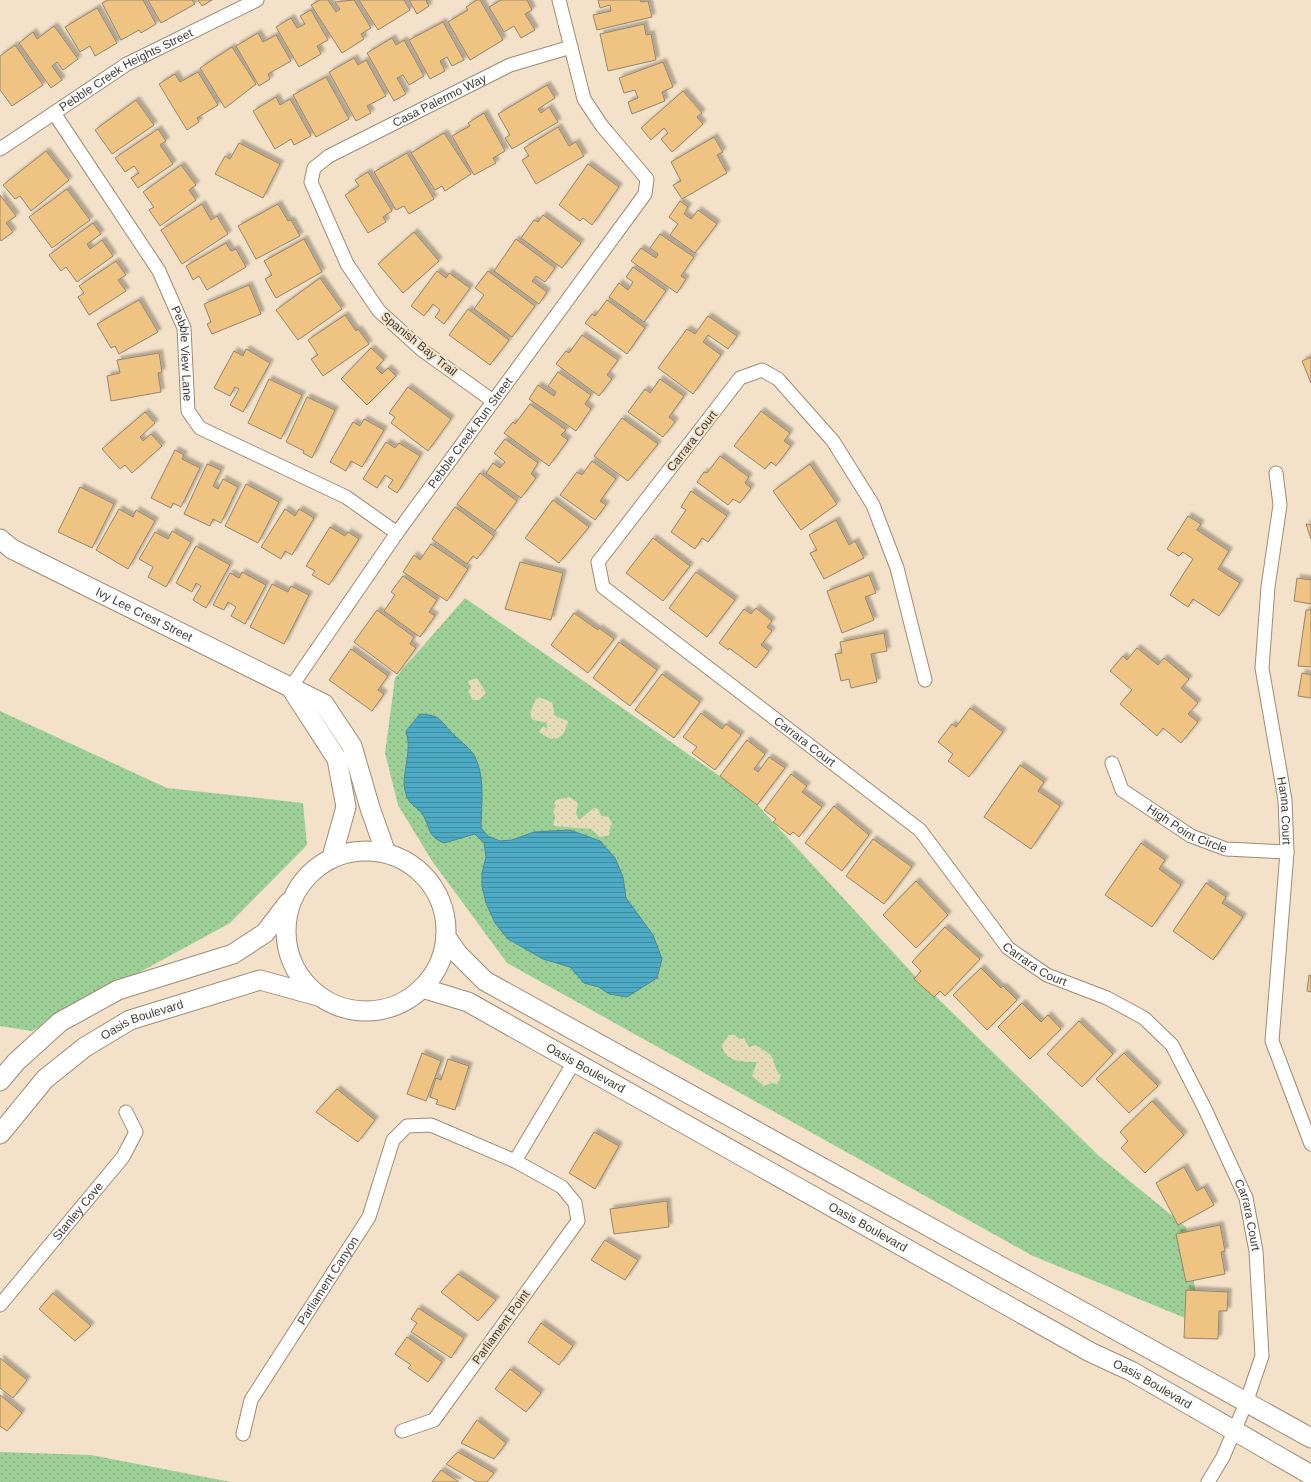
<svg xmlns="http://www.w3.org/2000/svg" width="1311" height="1482" font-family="Helvetica,sans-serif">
<defs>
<pattern id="grass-dots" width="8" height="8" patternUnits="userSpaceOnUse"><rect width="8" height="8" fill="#9dd097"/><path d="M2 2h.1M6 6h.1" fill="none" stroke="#82aa7c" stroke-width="1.8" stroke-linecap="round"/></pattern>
<pattern id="sand-dots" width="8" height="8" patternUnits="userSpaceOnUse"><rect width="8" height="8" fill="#e5dbb6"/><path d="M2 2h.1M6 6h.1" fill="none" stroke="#c6bd9d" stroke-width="1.8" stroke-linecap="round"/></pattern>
<pattern id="water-rules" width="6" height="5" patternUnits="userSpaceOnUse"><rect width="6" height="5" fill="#4daac5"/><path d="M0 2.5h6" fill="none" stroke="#428ca1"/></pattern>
<filter id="shadow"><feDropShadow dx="3.5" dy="-3.5" stdDeviation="1" flood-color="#0004"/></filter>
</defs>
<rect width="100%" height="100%" fill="#f3e2c9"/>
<!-- grass -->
<g fill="url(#grass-dots)">
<path d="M465,598L751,798L915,976L1099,1156L1186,1227L1200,1324L1033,1256L507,963L432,861L398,805L385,753L395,678Z"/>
<path d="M0,711L167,788L303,803L307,845L230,923L32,1031L0,1026Z"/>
<path d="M0,1452L91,1455L231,1482H0Z"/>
</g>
<!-- sand -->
<g fill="url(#sand-dots)">
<path d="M477,678L486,693L479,700H473L468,692L471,688L468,681Z"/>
<path d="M538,697L552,702L555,716L568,721C564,740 554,744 539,732L543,726L547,729V724L545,722L533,720L530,714L535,700Z"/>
<path d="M569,797L578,803L576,813L579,820L594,808L598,809L601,816L609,817L612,824L609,831L610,835L600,837L591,829L553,826L555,817L553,810L556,806L554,803L556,800Z"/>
<path d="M729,1035H735L739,1039L744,1038L749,1047L755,1045C761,1048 770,1053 773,1059C776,1066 774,1069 781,1075L778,1084L771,1083L764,1086L752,1076L757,1062C743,1062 724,1062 722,1045Z"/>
</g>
<!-- water -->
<path fill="url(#water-rules)" stroke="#498999" d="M420,714C438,715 439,718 450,731C457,739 468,746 474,755C486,778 481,804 481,828L488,836L500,841L512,840L534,832L570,830L600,841L615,858L623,877L626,898L653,935L662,959L657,978L627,997L609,994L599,987L584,983L570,967L543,959L508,939L495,923L486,903L482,886V873L486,857L484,843L475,834L444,843C427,836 431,829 423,815C418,807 411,806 407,797C400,781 408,765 408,749C409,743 407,736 406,731Z"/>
<!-- building -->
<g fill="#efc483" stroke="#95856e" filter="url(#shadow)">
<path d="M108,0H143L156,24L141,33L139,30L121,40L102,3Z"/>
<path d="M148,0H192L195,4L161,23Z"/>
<path d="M198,0H212L202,6Z"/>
<path d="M320,0H328L336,12L340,9L335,2L354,0L371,28L361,34L364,39L342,53L311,5Z"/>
<path d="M359,0H404L410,10L378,30Z"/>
<path d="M409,0H428L426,1L429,6L417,14Z"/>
<path d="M477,0H480L503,40L470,60L448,22L468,10L466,7Z"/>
<path d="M501,0H527L532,10L525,14L535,30L521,38L514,26L504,32L489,7Z"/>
<path d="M598,0H640L641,2L648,1L652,17L597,30L593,15L611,11L610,5L600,8Z"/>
<path d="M97,8L117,43L95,56L90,46L80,52L65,27Z"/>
<path d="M311,10L328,40L317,46L321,54L299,67L276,27L291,18L297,28L305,24L300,16Z"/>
<path d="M443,22L464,60L452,66L447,57L440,61L445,71L430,79L409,40Z"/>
<path d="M644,24L646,35L651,34L656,60L608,71L600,34Z"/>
<path d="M54,26L78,59L63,70L57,62L52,66L62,80L51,88L19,43L33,32L37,39Z"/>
<path d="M258,33L263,42L276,35L291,61L268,74L270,79L259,86L236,46Z"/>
<path d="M392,38L396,45L404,40L424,76L409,85L403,75L397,78L406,94L394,101L367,53Z"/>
<path d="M15,45L43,85L12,106L0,90V56Z"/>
<path d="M232,47L256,84L225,108L200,68Z"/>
<path d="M354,58L358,65L366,60L386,96L367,106L371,113L356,121L329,72Z"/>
<path d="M663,62L673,87L662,92L665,101L632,114L628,102L638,98L635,90L624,93L619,78Z"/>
<path d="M198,72L218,105L197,118L199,122L187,130L159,84L175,74L180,82Z"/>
<path d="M326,77L349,119L316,137L293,95Z"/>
<path d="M547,85L555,98L538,109L541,113L549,107L558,122L512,149L505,138L510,135L498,114Z"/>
<path d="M683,91L702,113L697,117L703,124L672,152L661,139L668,133L664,128L651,140L641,128Z"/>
<path d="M276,97L280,105L290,99L311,136L294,145L291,139L275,149L253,111Z"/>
<path d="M136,100L154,125L112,154L95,130Z"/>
<path d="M484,113L505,151L493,158L496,163L474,175L452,136L470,126L468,123Z"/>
<path d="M558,127L569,146L576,142L584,156L536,184L522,160L529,156L524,148Z"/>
<path d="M158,129L166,141L160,145L173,164L138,188L131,178L139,173L134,166L125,172L115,158Z"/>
<path d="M444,133L471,174L445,191L442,186L435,190L411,153Z"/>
<path d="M714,137L723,152L717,155L727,173L682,199L673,185L681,181L671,162Z"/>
<path d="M239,143L280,164L263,198L215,174L225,156L230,159Z"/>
<path d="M46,151L69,180L31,211L20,196L15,199L3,185Z"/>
<path d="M407,153L434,199L409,214L404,206L396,210L374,172Z"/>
<path d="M588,164L619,187L592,225L583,218L580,221L559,205Z"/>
<path d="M181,165L196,185L189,190L196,200L160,226L149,210L154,207L143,192Z"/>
<path d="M368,172L392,211L383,217L386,222L368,233L345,195L359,186L355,180Z"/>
<path d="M67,189L90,220L52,248L29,217Z"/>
<path d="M0,195L16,216L6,223L13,232L1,241L0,239Z"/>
<path d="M680,201L688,207L684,214L691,219L698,210L717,224L695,253L670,235L678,224L669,217Z"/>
<path d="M202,204L211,220L217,216L228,234L182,264L161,230Z"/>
<path d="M278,204L288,221L291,220L300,236L256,259L238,226Z"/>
<path d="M543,215L581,243L562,268L521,238L534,220L538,222Z"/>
<path d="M93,223L101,234L87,244L90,249L102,240L113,256L77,282L66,267L61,271L49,255Z"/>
<path d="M414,232L439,261L403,293L378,264Z"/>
<path d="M660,234L694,257L681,276L686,279L677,293L631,261L641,248L656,258L658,254L650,248Z"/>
<path d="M304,239L322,272L276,298L265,279L272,275L264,261Z"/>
<path d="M516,239L555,268L545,282L536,276L532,281L547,292L539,304L494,271Z"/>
<path d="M226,243L231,251L236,249L246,267L207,290L199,276L193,280L186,266Z"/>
<path d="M116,261L126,275L118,280L126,291L89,315L78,297L84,293L79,286Z"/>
<path d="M633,267L666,291L644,322L609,297L619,283L628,290L633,282L626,277Z"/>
<path d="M437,271L446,278L449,273L470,288L444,324L435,317L440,310L433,304L424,316L411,306Z"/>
<path d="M488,271L535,306L512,337L474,309L484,295L475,288Z"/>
<path d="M320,278L342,309L298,340L276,310Z"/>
<path d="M249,285L261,314L212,334L207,324L211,322L204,304Z"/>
<path d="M139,300L158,332L119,354L115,346L111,348L97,324Z"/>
<path d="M607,300L645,328L627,354L585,323L592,314L595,316Z"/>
<path d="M468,309L509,340L490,365L449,335Z"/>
<path d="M345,315L356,331L358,329L369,344L323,376L311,359L318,355L308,340Z"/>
<path d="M708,316L737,336L728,349L708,335L703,342L721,355L693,394L658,368L687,329L695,334Z"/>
<path d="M582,335L618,360L607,375L612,379L599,396L556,364L566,351L569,353Z"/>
<path d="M371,348L384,360L376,368L382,374L388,368L396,376L367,405L341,379Z"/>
<path d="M246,349L270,363L243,412L230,405L239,389L235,387L230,396L214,388L234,351L243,356Z"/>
<path d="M159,353L162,372L158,373L161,392L111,401L107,376L120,373L117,360Z"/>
<path d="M1311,357V383L1302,361Z"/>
<path d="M558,372L591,395L585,404L591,409L576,431L529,399L538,385L554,396L556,392L548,386Z"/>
<path d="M269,379L302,395L281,439L248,423Z"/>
<path d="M660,379L684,396L669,417L675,422L663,437L628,412L645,389L650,393Z"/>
<path d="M408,387L451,419L428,451L391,423L395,417L389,413Z"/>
<path d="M307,397L335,410L312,458L303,453L304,451L286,442Z"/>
<path d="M530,404L566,430L561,435L568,440L549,466L504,433L513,422L515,424Z"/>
<path d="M761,411L790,433L784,441L791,446L776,466L771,462L765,469L734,446Z"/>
<path d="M145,412L155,423L140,437L143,441L151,434L162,446L132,473L125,465L120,469L102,449Z"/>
<path d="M622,418L658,444L628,481L594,456Z"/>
<path d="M364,419L384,430L362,467L351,461L346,471L330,462L353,422L360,426Z"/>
<path d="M505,439L538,463L531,474L536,478L521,498L486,473L493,463L500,468L505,462L494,453Z"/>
<path d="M386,442L395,448L399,443L420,456L397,493L388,487L393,480L385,475L377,488L363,479Z"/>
<path d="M175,450L184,455L182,459L200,468L181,507L173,503L171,508L151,498Z"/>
<path d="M720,456L749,477L745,483L751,488L740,503L733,499L728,505L697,482L704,472L707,473Z"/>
<path d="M592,461L616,479L600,501L606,505L595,520L560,495L577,472L582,475Z"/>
<path d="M207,464L221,470L213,486L218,489L223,479L238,487L221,523L213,519L210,526L184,514Z"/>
<path d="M810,464L837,504L801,530L773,491Z"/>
<path d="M480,473L517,501L495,531L457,504Z"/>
<path d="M246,484L279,502L258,543L225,526Z"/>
<path d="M80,487L114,504L92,548L58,532Z"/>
<path d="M691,491L727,516L708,542L702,538L695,549L671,532L686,510L681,507Z"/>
<path d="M553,500L589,527L559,563L525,538Z"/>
<path d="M455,507L494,536L477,559L473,556L467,564L432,539Z"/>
<path d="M119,509L133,517L136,510L155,521L128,569L96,550Z"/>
<path d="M285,509L295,516L299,509L314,518L292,555L285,551L281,559L261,547Z"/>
<path d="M1188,516L1201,524L1197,530L1229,551L1218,569L1240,583L1219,616L1193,599L1188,607L1170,595L1193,559L1183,552L1179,556L1167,549Z"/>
<path d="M836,520L849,545L855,541L864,558L824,579L810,553L817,550L809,535Z"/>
<path d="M1306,524L1311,525V539Z"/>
<path d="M330,527L345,536L348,532L359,539L329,585L312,575L315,571L306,566Z"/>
<path d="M172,531L191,542L166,587L148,577L153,567L139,559L155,532L168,539Z"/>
<path d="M653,538L690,566L663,601L626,573Z"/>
<path d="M431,544L468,569L447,601L403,572L414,555L420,560Z"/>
<path d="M196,546L230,565L206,608L193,600L201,586L196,583L192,592L176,583Z"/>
<path d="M520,562L563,573L551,620L505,609Z"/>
<path d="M242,572L266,585L245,624L231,616L236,607L228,602L224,610L213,605L230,573L239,578Z"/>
<path d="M696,572L735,600L707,637L669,608Z"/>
<path d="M869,575L876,593L865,597L874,620L842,633L827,591Z"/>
<path d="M403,576L437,600L429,612L435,616L420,637L384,611L395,595L391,592Z"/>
<path d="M1297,578L1311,580V604L1294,601Z"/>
<path d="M272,584L288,592L291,586L309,595L284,644L250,627Z"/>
<path d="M756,608L772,621L767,627L772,631L761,645L769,651L756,668L729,648L728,650L719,643L744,609L751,614Z"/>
<path d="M377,610L414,637L410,644L416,648L397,674L354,642Z"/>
<path d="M1306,610H1311V667L1298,666Z"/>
<path d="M574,613L598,630L599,628L614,639L588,673L551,645Z"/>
<path d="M884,633L887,651L871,654L877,682L851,688L849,679L841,681L835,654L842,653L840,642Z"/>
<path d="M619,642L657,670L630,706L593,678Z"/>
<path d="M1137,648L1158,665L1164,658L1189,679L1181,688L1198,703L1188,714L1198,722L1181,743L1163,728L1157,736L1120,704L1132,690L1110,671L1123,656L1127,660Z"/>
<path d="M351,649L388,676L378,690L384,694L372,711L329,680Z"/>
<path d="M1302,673L1311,675V698L1298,696Z"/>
<path d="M662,674L700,702L674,738L635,710Z"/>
<path d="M970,708L1003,732L969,777L948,761L953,754L938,742L952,724L956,727Z"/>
<path d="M701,713L722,729L726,724L741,735L715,770L692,753L697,747L683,737Z"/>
<path d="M747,740L765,754L754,769L758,772L769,757L785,768L757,805L720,776Z"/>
<path d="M1020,765L1044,782L1038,791L1060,806L1031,849L984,817Z"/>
<path d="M791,774L807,786L802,792L822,807L799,837L793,832L790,835L773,822L776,819L764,810Z"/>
<path d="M834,806L869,835L842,871L805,843Z"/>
<path d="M873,839L912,867L884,904L846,876Z"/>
<path d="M1141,843L1165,860L1159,869L1181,885L1152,927L1105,895Z"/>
<path d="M916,881L948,915L916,948L883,915Z"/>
<path d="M1206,883L1226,897L1222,903L1243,917L1213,960L1173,931Z"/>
<path d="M945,927L980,959L945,996L940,991L934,997L914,979L921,971L912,962Z"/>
<path d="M981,968L1001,988L1003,986L1017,1000L987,1030L953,995Z"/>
<path d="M1309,975L1311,976V992L1307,991Z"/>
<path d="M1022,1003L1041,1022L1048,1015L1061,1029L1030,1059L998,1027Z"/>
<path d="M1079,1021L1113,1054L1082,1087L1047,1054Z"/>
<path d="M422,1053L441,1061L426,1101L407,1094Z"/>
<path d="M1124,1053L1158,1086L1129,1113L1096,1079Z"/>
<path d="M448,1059L469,1066L455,1110L436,1104L438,1100L430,1097L436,1078L441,1080Z"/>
<path d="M337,1089L375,1120L358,1142L316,1112Z"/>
<path d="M1152,1101L1184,1135L1145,1173L1121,1148L1128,1141L1120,1132Z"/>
<path d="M594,1132L619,1146L595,1189L569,1173Z"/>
<path d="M1184,1167L1197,1191L1204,1187L1214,1205L1178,1225L1156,1183Z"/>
<path d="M667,1201L669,1227L614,1234L610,1209Z"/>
<path d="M1220,1225L1225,1251L1221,1252L1225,1274L1186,1282L1176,1234Z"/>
<path d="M605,1240L638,1260L625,1280L591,1260Z"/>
<path d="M458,1274L496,1300L478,1321L441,1292Z"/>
<path d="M1186,1290L1228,1292L1227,1311H1219L1218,1339L1184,1338Z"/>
<path d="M53,1293L91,1326L75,1341L39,1309Z"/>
<path d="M418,1308L464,1338L451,1358L411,1332L417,1323L411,1319Z"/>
<path d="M541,1323L573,1346L559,1365L528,1342Z"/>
<path d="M407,1337L442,1362L428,1382L408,1368L411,1365L395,1354Z"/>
<path d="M0,1358L27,1380L13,1398L0,1388Z"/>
<path d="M510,1369L541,1393L526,1412L495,1389Z"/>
<path d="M0,1395L22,1413L7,1431L0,1426Z"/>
<path d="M477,1420L506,1443L494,1459L461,1443Z"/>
<path d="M458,1452L494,1473L487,1482H477L446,1464Z"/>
<path d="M441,1470L459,1482H432Z"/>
</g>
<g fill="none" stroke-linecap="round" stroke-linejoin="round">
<defs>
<g id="street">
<path id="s1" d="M54,113L159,271L184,328L188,411L200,428L346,497L397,533"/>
<path id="s2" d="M0,149L127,64L257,0"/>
<path id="s3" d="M493,401L422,350L379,311L347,264L311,182L314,168L329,156L510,65L571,47"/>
<path id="s4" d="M1276,473L1280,505L1268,587L1262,668L1285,800L1287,852L1272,1041L1311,1144"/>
<path id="s5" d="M925,680L897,568L873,505L833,441L778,379L762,370L740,378L598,562L603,587L920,830L1008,948L1047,975L1107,998L1144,1018L1172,1045L1204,1107L1246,1198L1256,1251L1262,1356L1246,1403L1223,1457L1208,1482"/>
<path id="s6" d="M291,687L397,533L645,194L647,179L602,126L584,99L559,0"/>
<path id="s7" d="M1112,763L1122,790L1191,836L1226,849L1287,852"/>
<path d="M515,1161L574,1062"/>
<path id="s8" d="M0,1305L123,1157L136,1132L126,1112"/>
<path id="s9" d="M243,1434L251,1400L369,1217L393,1140L407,1126L431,1125L515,1161L562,1187L575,1203L578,1221L434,1420L402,1431"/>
</g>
<g id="secondary">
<path id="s10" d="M0,539L12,549L324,704L352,746L370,808L386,853"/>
<path d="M291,688L337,759L346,807L332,857"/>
<circle cx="366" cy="931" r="80"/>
<path d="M446,937L458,954L485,981L1311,1438"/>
<path id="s11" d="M422,988L468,1002L1090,1352L1131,1371L1311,1475"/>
<path d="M0,1081L16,1062L60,1022L118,990L233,954L265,933L288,903"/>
<path id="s12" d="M0,1134L45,1079L85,1047L130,1020L260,980L318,996"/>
</g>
</defs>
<!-- street casing -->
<use href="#street" stroke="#9c8c74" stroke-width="15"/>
<!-- secondary casing -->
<use href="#secondary" stroke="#9c8c74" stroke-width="21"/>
<!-- street -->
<use href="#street" stroke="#fff" stroke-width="13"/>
<!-- secondary -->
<use href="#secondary" stroke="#fff" stroke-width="19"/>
</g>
<g text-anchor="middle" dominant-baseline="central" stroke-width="4" stroke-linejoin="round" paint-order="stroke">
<!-- street labels -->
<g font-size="12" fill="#413b31" stroke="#f3e2c9">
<text stroke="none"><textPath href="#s2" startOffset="149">Pebble Creek Heights Street</textPath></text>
<text stroke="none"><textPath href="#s3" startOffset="449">Casa Palermo Way</textPath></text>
<text transform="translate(419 344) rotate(39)">Spanish Bay Trail</text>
<text stroke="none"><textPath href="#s1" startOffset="277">Pebble View Lane</textPath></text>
<text stroke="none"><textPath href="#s6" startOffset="311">Pebble Creek Run Street</textPath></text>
<text transform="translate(692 441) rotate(-52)">Carrara Court</text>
<text stroke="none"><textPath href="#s10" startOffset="163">Ivy Lee Crest Street</textPath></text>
<text stroke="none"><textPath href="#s5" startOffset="895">Carrara Court</textPath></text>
<text stroke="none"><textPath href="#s4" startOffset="341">Hanna Court</textPath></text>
<text stroke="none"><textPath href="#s7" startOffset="105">High Point Circle</textPath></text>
<text stroke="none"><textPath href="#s5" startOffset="1219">Carrara Court</textPath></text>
<text stroke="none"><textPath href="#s12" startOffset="186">Oasis Boulevard</textPath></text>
<text stroke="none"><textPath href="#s11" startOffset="183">Oasis Boulevard</textPath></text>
<text stroke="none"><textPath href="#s8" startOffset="122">Stanley Cove</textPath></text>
<text stroke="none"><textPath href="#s5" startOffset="1567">Carrara Court</textPath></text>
<text stroke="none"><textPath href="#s11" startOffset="507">Oasis Boulevard</textPath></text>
<text stroke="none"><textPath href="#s9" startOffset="177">Parliament Canyon</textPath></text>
<text transform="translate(501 1327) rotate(-54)">Parliament Point</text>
<text stroke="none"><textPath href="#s11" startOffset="832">Oasis Boulevard</textPath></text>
</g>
</g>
</svg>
